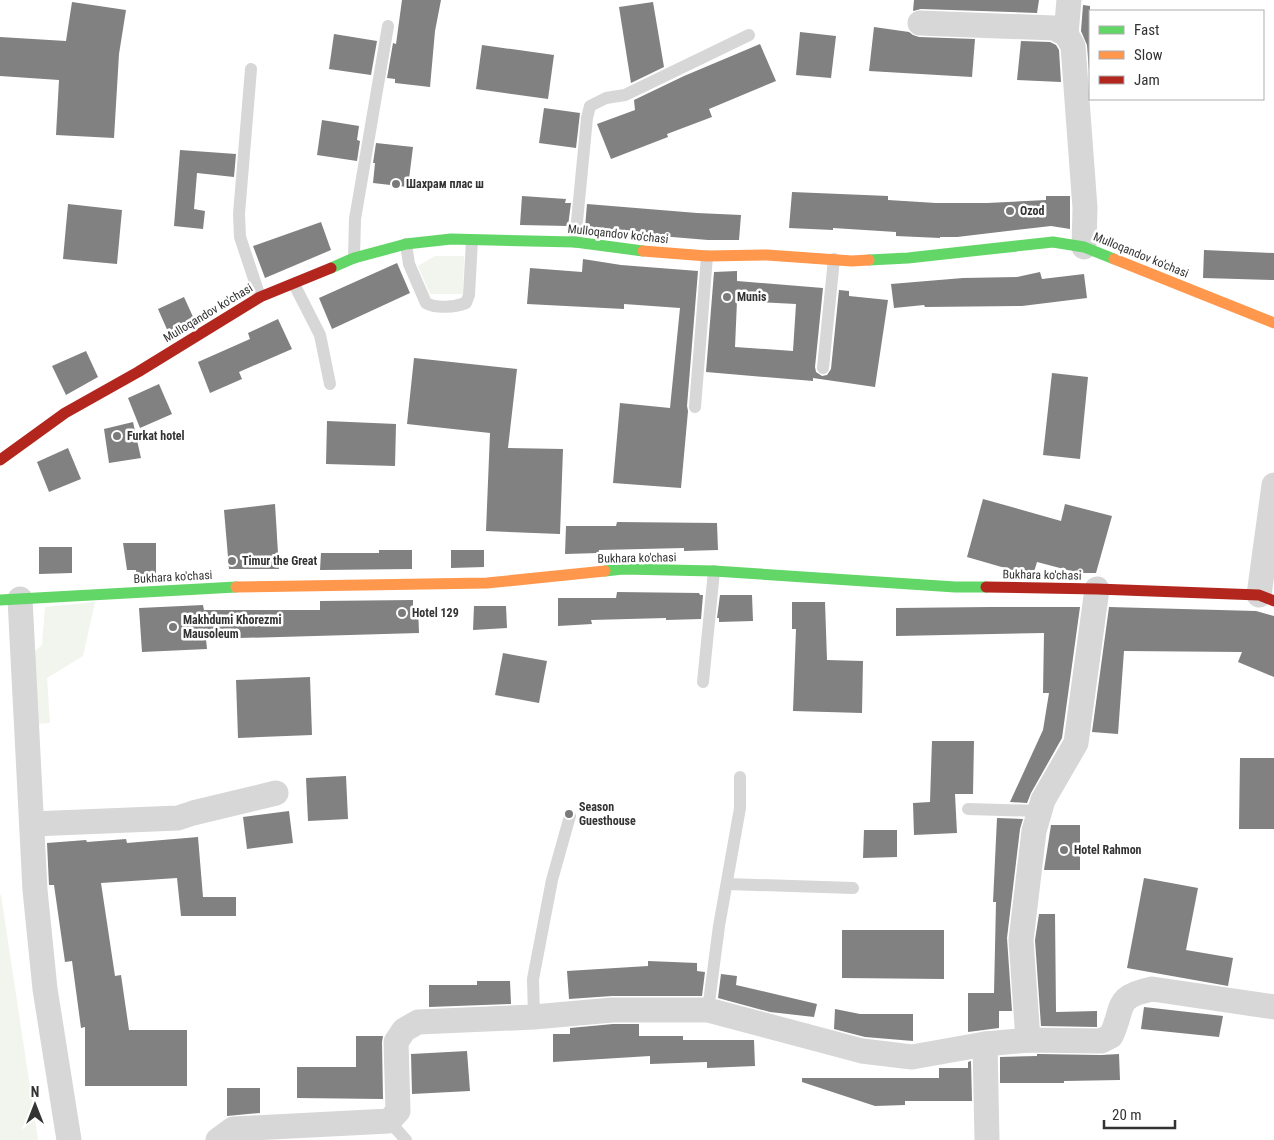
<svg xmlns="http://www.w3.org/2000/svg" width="1274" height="1140" font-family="'Roboto Condensed',sans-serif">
<rect width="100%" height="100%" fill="#fff"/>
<!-- green -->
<g fill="#f1f5ed">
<path d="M435,256H464L463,294H430L418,266Z"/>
<path d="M95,602L83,656L47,678L50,723L35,724L31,655L42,645L45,607Z"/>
<path d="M0,895H1L38,1140H0Z"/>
</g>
<!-- building -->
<g fill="#818181" fill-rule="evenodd">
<path d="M402,0H441L435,31L430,87L395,83V79L387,78L393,43L396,44Z"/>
<path d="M914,0H1039L1037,13L921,9L913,11Z"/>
<path d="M72,2L126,10L119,54L114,138L56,135L59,80L0,76V37L66,41Z"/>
<path d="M653,2L664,67L631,83L619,7Z"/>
<path d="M1083,5L1090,6V84L1087,45L1081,31Z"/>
<path d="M874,27L909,32L913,35L919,37L975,39L972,77L869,71Z"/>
<path d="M800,32L836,36L831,78L796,75Z"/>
<path d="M334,34L377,41L371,75L329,69Z"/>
<path d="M1021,41L1050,42L1056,45L1059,50L1061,82L1017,80Z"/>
<path d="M760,44L776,81L709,109L712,117L667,134L668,137L611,159L597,124L635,110L634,100L684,76Z"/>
<path d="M482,45L554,55L548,99L476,89Z"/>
<path d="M544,108L580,113L576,148L539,143Z"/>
<path d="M322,120L359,126L357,140L360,141L357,161L317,155Z"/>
<path d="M376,143L413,147L408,187L373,183L375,163H373Z"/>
<path d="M180,150L236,154L234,177L197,173L194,209L205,211L203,229L174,226Z"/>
<path d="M792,192L888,196V200L936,203H987L1046,200V196H1070V229L1051,226L957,237H940V238L896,236V232L833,228V230L789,228Z"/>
<path d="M522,196L566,199L565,203H571L568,226L520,225Z"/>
<path d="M68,204L122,210L117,264L63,259Z"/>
<path d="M587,204L697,213L741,215L739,240H708L624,233L585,228Z"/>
<path d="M321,222L331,250L265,278L253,246Z"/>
<path d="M1204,250L1274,253V280L1203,278Z"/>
<path d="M583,259L621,265L698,271L687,406L688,411L681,488L613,483L620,403L670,408L680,308L624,304V309L527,304L530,268L582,272Z"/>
<path d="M397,263L410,293L332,329L319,298Z"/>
<path d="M737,271V281L823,288L815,367L816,372L822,376L827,375L831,369L839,290L849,291V296L888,300L875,387L813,378V381L706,372L714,272ZM737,301L796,304L793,351L735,347Z"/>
<path d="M1040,272L1042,279L1084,274L1087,298L1022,306L925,307L924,305L894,308L891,284L963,278L1017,277Z"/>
<path d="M184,297L194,319L169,334L158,309Z"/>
<path d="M278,319L292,349L239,372L242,379L210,393L198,362L250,339L248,333Z"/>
<path d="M86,351L98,377L66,395L52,366Z"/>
<path d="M414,358L517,369L508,448L563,449L560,534L486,531L490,433L407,424Z"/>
<path d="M1052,373L1088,377L1080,459L1043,455Z"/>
<path d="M159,384L172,414L140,428L128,398Z"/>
<path d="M327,421L396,424L395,466L326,464Z"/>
<path d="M133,422L141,458L109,463L104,429Z"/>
<path d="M68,448L81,479L49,492L37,462Z"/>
<path d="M983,499L1061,521L1065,504L1112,516L1096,573H1079L1037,562L1034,572H1019L967,557Z"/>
<path d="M275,504L279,569H229L224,510Z"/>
<path d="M617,522L717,523L718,550L684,551V548L599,550V553L565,554L566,526H616Z"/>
<path d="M123,543H156V576L136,577V570H127Z"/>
<path d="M39,547H72V573L39,574Z"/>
<path d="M379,550H412V569L320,570L321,553H379Z"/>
<path d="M451,550H484V567L451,568Z"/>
<path d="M617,592L699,593L700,595H703L701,619L666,620V618L591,620L592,624L558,626V598H616Z"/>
<path d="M720,595H752L753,621L719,622V618H717Z"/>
<path d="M413,600V607H418L419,633L206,639L207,649L142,652L139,608L203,605L204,610H320V601Z"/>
<path d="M792,602H825L827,660L863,661L862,713L793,711L796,629H792Z"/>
<path d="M474,606H506L507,628L473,630Z"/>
<path d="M990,607H1080L1062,738L1031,793L1027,803L1010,802L1043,730L1049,693H1043L1044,633L896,636V608Z"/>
<path d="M1109,607L1256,611L1274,616V677L1238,662L1242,652L1124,651L1118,734L1092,732Z"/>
<path d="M503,653L547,661L539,703L495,695Z"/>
<path d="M310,677L312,735L238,738L236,680Z"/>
<path d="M932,741H974L973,794H955L957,833L914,835L913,803L930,802Z"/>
<path d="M1240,758H1274V829H1239Z"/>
<path d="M346,776L348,819L308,821L306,778Z"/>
<path d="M289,811L293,843L247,849L243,817Z"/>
<path d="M997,818L1023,819L1020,829L1007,938L1012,1011H999V1028L968,1032V993H994L996,902H993Z"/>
<path d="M1051,825H1080V870H1044Z"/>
<path d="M864,830H897V857L863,858Z"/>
<path d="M198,837L203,897H236V916H181L177,878L101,883L115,976L121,975L129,1030H187V1086H85V1027L81,1028L72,961L65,962L54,885H49L47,843L86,840L87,842L126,839L127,843Z"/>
<path d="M1144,878L1198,888L1186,950L1233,958L1228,986L1127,968Z"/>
<path d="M1039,914H1055L1056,1012L1097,1011V1027L1041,1026L1035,940Z"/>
<path d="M842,930H944V979L842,978Z"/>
<path d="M648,961L697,963V971L705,972L702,996H612L569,999L567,971L648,966Z"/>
<path d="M721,974L737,976L736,985L817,1004L814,1017L770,1012L718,998Z"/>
<path d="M477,981H510L511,1004L429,1007V985H477Z"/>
<path d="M1144,1007L1223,1016L1219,1037L1141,1029Z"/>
<path d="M835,1009L860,1014H913V1041L865,1037L834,1029Z"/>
<path d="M613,1024H639V1036H683V1040H754L755,1066L707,1068V1062L650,1064V1056L553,1062V1034H570V1028Z"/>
<path d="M356,1036H383L382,1042L383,1099L297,1098V1067H356Z"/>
<path d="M467,1051L470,1091L412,1094L411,1054Z"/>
<path d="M1037,1054L1101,1055L1119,1054L1120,1080L1064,1081V1083H1000V1057L1037,1056Z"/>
<path d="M971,1061L972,1101H905V1105L875,1106L802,1082V1078H939V1068H968V1062Z"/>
<path d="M227,1088H260V1113L227,1116Z"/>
</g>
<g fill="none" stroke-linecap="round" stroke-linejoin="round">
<!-- lane -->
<g stroke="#d7d7d7" stroke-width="12">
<path d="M251,69L239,214L240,237L260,297"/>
<path d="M575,242L587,118L590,106L606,98L625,95L749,35"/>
<path d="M406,244L409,264L426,303C436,309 455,307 466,303L469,295L472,240"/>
<path d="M354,258L355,219L388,26"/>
<path d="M294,284L320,335L330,384"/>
<path d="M823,368L834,259"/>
<path d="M695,407L707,256"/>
<path d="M703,682L714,571"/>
<path d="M968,809L1040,811"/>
<path d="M727,884L853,888"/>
<path d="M708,1010L719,926L740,808V777"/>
<path d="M534,1017L533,979L552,880L570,816"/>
<path d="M389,1121L406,1140"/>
</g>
<!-- street -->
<g stroke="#d7d7d7" stroke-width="25">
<path d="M920,23L1054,28L1066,34L1073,46L1085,208L1084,247"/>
<path d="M1066,34L1069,0"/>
<path d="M1259,595L1274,485"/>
<path d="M20,599L35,890L45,989L69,1140"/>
<path d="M32,824L178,818L193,813L276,793"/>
<path d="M1028,1040L1021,940L1034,831L1043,800L1076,743L1097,589"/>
<path d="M985,1044L987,1140"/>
<path d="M218,1140L233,1129L389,1121L398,1111L396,1042L404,1030L418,1022L534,1017L612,1010H708L862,1051L912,1057L985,1044L1028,1040L1101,1041L1111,1036C1125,1007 1113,997 1152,989L1274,1007"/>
</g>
<!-- fast -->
<g stroke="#63d668" stroke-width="11">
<path d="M869,260L908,258L1053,242L1084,247L1114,259"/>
<path d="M331,268L354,258L406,244L451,239L575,242L643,251"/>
<path d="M605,571L623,569L714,571L955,587H986"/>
<path d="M0,600L236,587"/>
</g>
<!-- slow -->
<g stroke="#ff974d" stroke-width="11">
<path d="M643,251L707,256L767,255L852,261L869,260"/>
<path d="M1114,259L1274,323"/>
<path d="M236,587L487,583L605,571"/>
</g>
<!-- jam -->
<g stroke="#b3261e" stroke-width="11">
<path d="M0,460L65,413L138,372L260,297L331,268"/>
<path d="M986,587L1097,589L1259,595L1274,601"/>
</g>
</g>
<!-- markers -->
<g fill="#7a7a7a" stroke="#fff" stroke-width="2">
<circle cx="396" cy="184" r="5"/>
<circle cx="1010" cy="211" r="5"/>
<circle cx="727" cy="297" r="5"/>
<circle cx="117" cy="436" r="5"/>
<circle cx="232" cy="561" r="5"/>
<circle cx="402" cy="613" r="5"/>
<circle cx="173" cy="627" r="5"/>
<circle cx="569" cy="814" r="5"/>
<circle cx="1064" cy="850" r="5"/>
</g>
<g text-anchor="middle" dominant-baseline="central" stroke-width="5" stroke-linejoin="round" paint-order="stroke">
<!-- poi labels -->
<g font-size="12" font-weight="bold" fill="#333" stroke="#fff" text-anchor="start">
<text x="406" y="184">Шахрам плас ш</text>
<text x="1020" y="211">Ozod</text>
<text x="737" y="297">Munis</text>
<text x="127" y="436">Furkat hotel</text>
<text x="242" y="561">Timur the Great</text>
<text x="412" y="613">Hotel 129</text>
<text x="183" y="620">Makhdumi Khorezmi<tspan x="183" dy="14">Mausoleum</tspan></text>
<text x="579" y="807">Season<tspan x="579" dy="14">Guesthouse</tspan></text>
<text x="1074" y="850">Hotel Rahmon</text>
</g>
<!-- street labels -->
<g font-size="12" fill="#333" stroke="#fff">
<text transform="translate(618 234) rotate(6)">Mulloqandov ko'chasi</text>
<text transform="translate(1141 255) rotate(22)">Mulloqandov ko'chasi</text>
<text transform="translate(208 313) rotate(-31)">Mulloqandov ko'chasi</text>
<text transform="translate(637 558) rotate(-1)">Bukhara ko'chasi</text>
<text transform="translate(1042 575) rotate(1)">Bukhara ko'chasi</text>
<text transform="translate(173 577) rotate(-3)">Bukhara ko'chasi</text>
</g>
</g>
<!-- legend -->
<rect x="1089" y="10" width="175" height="90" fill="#ffffff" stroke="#adadad"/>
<rect x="1099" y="26" width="25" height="8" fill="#63d668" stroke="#adadad"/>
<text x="1134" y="35" font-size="15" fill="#333333">Fast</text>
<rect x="1099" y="51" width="25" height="8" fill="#ff974d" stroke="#adadad"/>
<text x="1134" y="60" font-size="15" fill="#333333">Slow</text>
<rect x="1099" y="76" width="25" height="8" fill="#b3261e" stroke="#adadad"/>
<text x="1134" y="85" font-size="15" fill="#333333">Jam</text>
<!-- north arrow -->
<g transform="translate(35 1105)" stroke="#ffffff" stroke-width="4" paint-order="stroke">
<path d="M0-4L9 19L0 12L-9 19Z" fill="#333333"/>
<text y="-8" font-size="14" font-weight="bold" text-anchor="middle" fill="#333333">N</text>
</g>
<!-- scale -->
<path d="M1104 1120v8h71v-8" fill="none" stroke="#333333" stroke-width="2.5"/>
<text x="1112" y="1120" font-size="15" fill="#333333" stroke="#ffffff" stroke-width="4" paint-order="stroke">20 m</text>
</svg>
